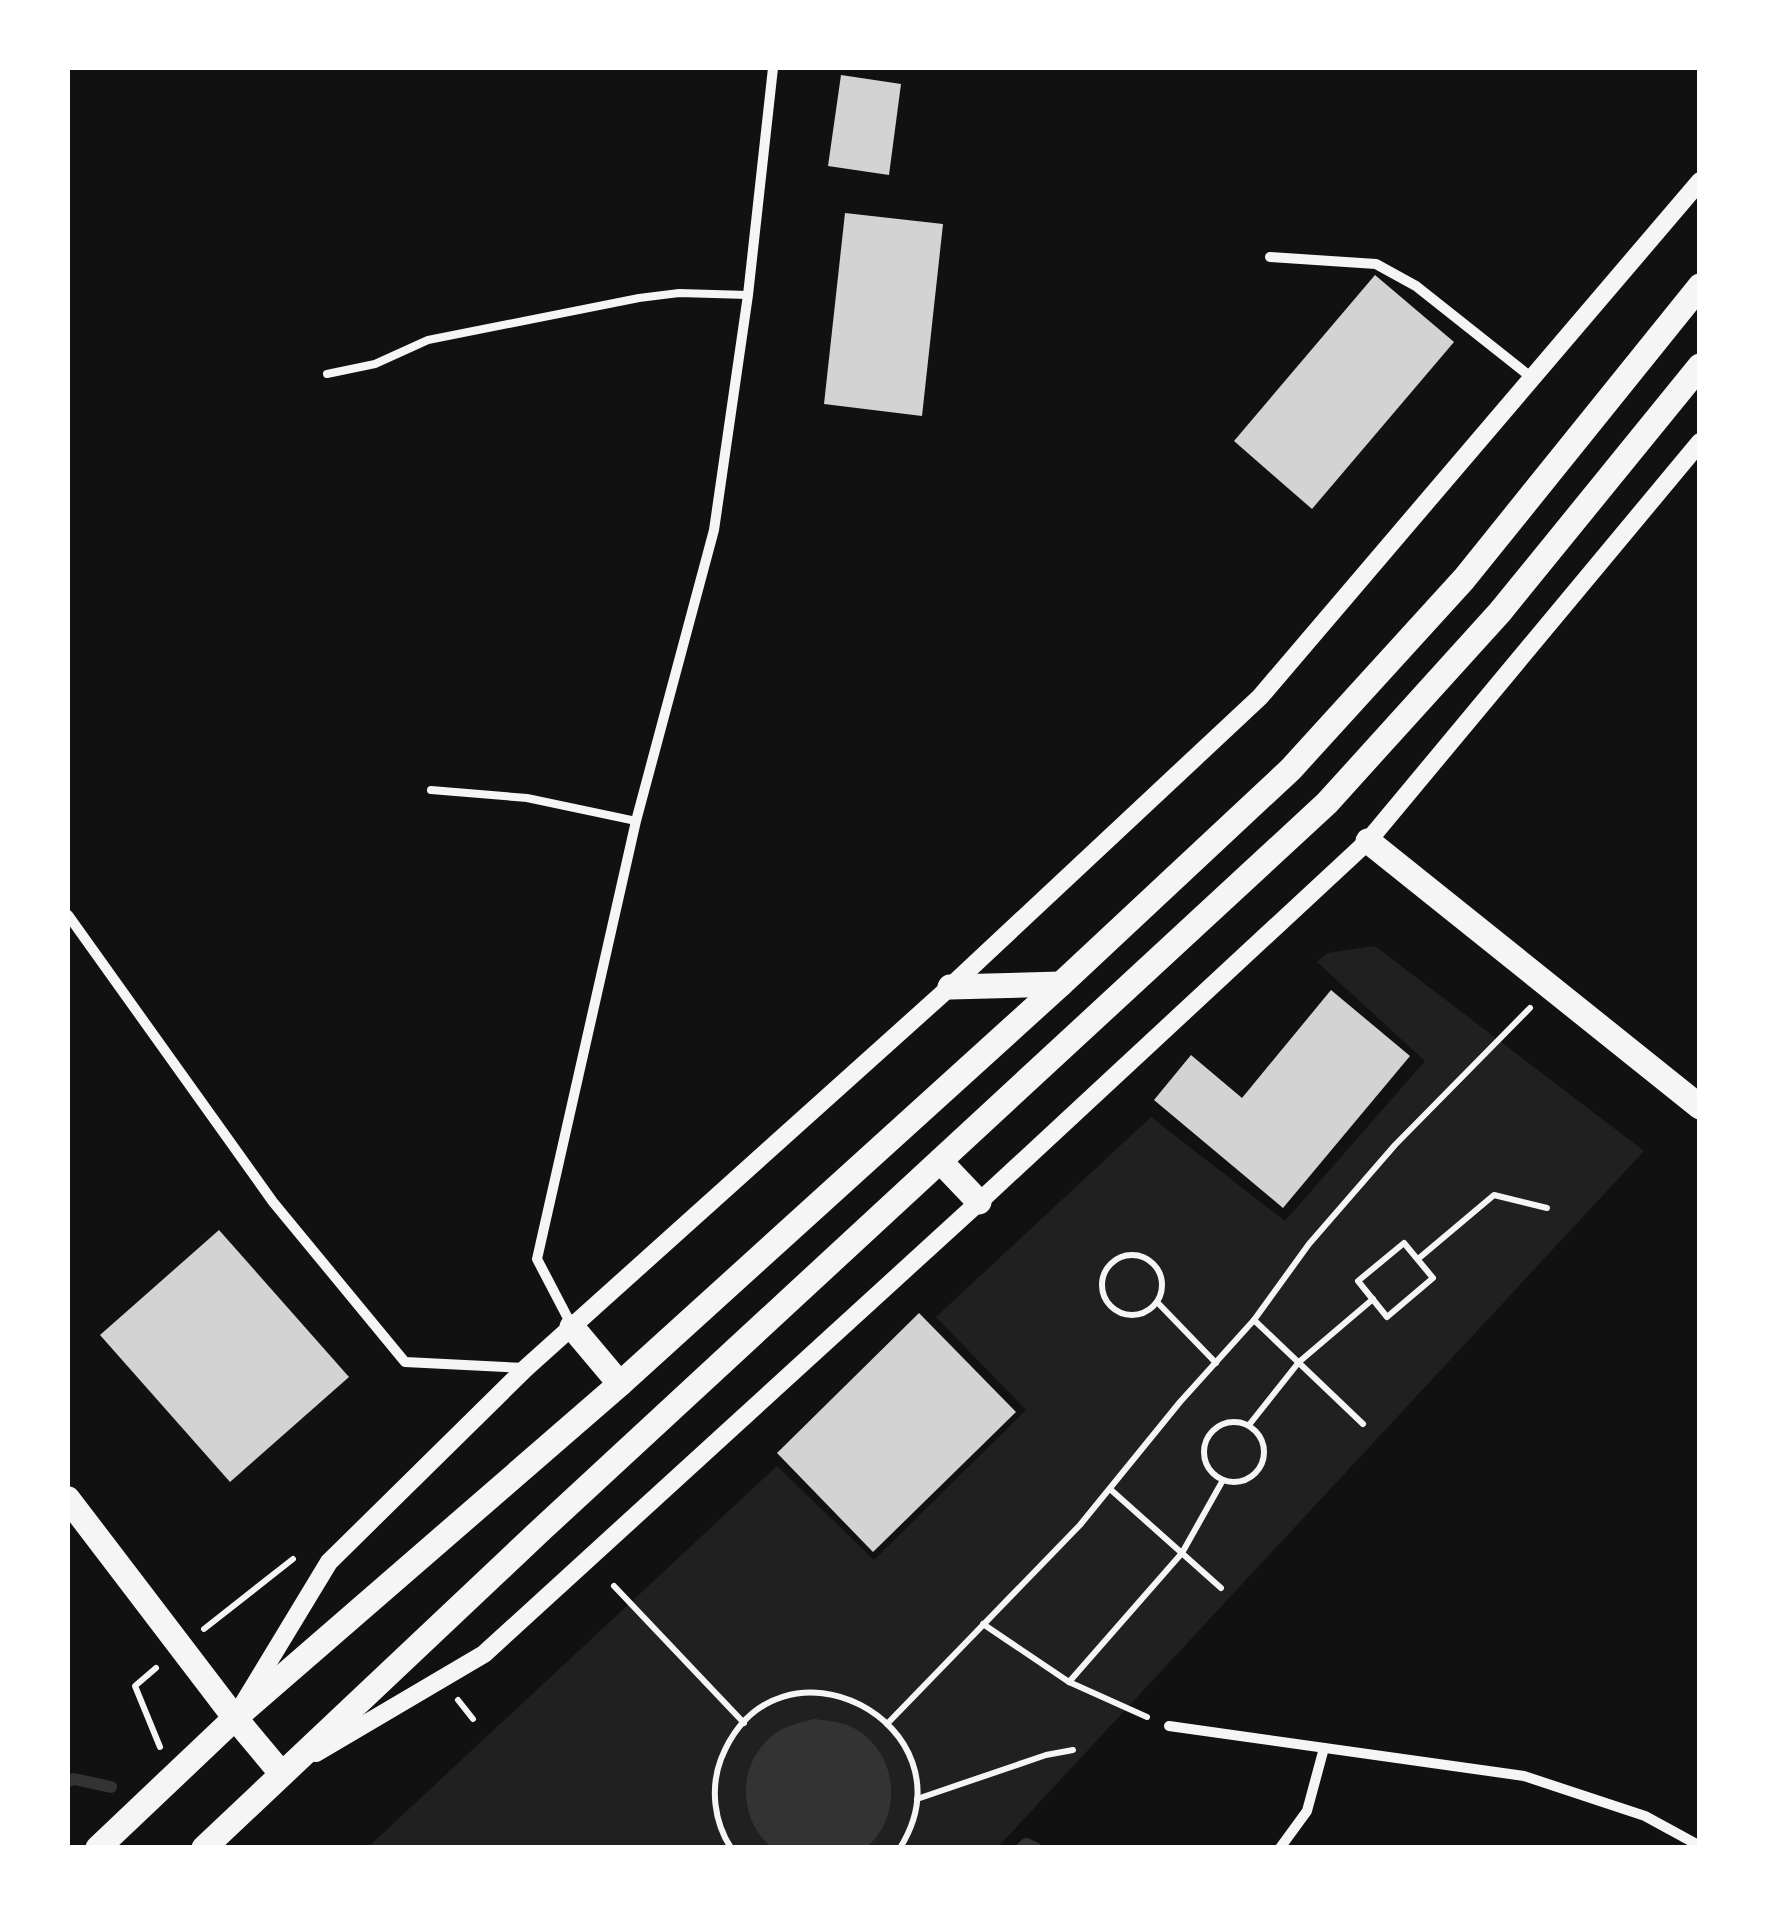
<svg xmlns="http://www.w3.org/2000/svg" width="1767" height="1915" font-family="Lato,sans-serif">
<rect width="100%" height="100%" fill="#111"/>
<!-- green -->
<path fill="#202020" d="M1375,946L1644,1151L998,1847L367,1848L777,1466L874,1560L1026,1410L936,1317L1151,1117L1285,1221L1425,1061L1317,962L1327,953Z"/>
<!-- water -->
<path fill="#333" d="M814,1719C830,1721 845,1722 859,1731C899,1758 902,1816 867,1847H771C738,1819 737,1765 771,1737C783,1726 798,1723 814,1719Z"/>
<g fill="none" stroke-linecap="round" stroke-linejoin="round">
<!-- stream -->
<g stroke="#333" stroke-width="12">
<path d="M68,1781L74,1779L111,1787"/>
<path d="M1022,1848L1026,1844L1035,1848"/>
</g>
</g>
<!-- building -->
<g fill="#d3d3d3">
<path d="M841,75L901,84L889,175L828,166Z"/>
<path d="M845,213L943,224L922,416L824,404Z"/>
<path d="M1375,275L1454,342L1312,509L1234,441Z"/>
<path d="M1331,990L1410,1056L1283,1208L1154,1100L1191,1055L1242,1098Z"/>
<path d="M219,1230L349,1377L230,1482L100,1335Z"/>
<path d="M919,1313L1016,1412L873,1552L777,1453Z"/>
</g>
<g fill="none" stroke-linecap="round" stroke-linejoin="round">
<!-- path -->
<g stroke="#f5f5f5" stroke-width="6">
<path d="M1404,1243L1433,1278L1387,1317L1358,1281Z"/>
<circle cx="1132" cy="1285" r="30"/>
<path d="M1418,1259L1494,1195L1547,1208"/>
<path d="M1157,1302L1216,1363"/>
<path d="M1254,1320L1363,1424"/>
<circle cx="1234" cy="1452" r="30"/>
<path d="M1249,1425L1299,1362L1373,1299"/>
<path d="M1110,1489L1221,1588"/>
<path d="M614,1586L744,1723"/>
<path d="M983,1624L1069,1682L1147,1717"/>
<path d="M204,1629L293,1559"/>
<path d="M156,1668L135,1686L160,1747"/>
<path d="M1069,1682L1182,1553L1223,1480"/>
<path d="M458,1700L473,1719"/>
<path d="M887,1724L1080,1525L1180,1402L1254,1320L1309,1244L1395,1145L1530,1008"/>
<path d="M917,1799L1046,1755L1073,1750"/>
<path d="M731,1848C714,1822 710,1788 721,1759C777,1619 977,1725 900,1848"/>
</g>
<!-- service -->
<g stroke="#f5f5f5" stroke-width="8">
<path d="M327,374L375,364L428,340L639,298L679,293L748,295"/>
<path d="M431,790L527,798L636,821"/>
</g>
<!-- minor -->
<g stroke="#f5f5f5" stroke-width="10">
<path d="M1270,257L1376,264L1416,286L1532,378"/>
<path d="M68,915L273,1202L405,1362L525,1368"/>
<path d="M572,1326L537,1259L636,821L714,530L748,295L773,68"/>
<path d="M1169,1726L1524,1776L1645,1816L1700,1846"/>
<path d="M1280,1848L1307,1811L1324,1748"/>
</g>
<!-- tertiary -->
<g stroke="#f5f5f5" stroke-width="18">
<path d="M243,1704L329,1562L526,1368L950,987L1260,697L1700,181"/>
<path d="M316,1753L484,1654L979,1202L1368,841L1700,442"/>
</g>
<!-- primary -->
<g stroke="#f5f5f5" stroke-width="25">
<path d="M1368,841L1700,1107"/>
<path d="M950,987L1061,984"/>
<path d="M940,1161L979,1202"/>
<path d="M572,1327L620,1384"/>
<path d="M68,1499L235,1718L281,1773"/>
<path d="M98,1848L235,1718L620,1384L1061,984L1291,769L1464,579L1700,286"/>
<path d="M204,1848L543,1528L1327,803L1500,612L1700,366"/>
</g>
</g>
<!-- border -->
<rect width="1767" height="1915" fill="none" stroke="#ffffff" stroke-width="140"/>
</svg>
